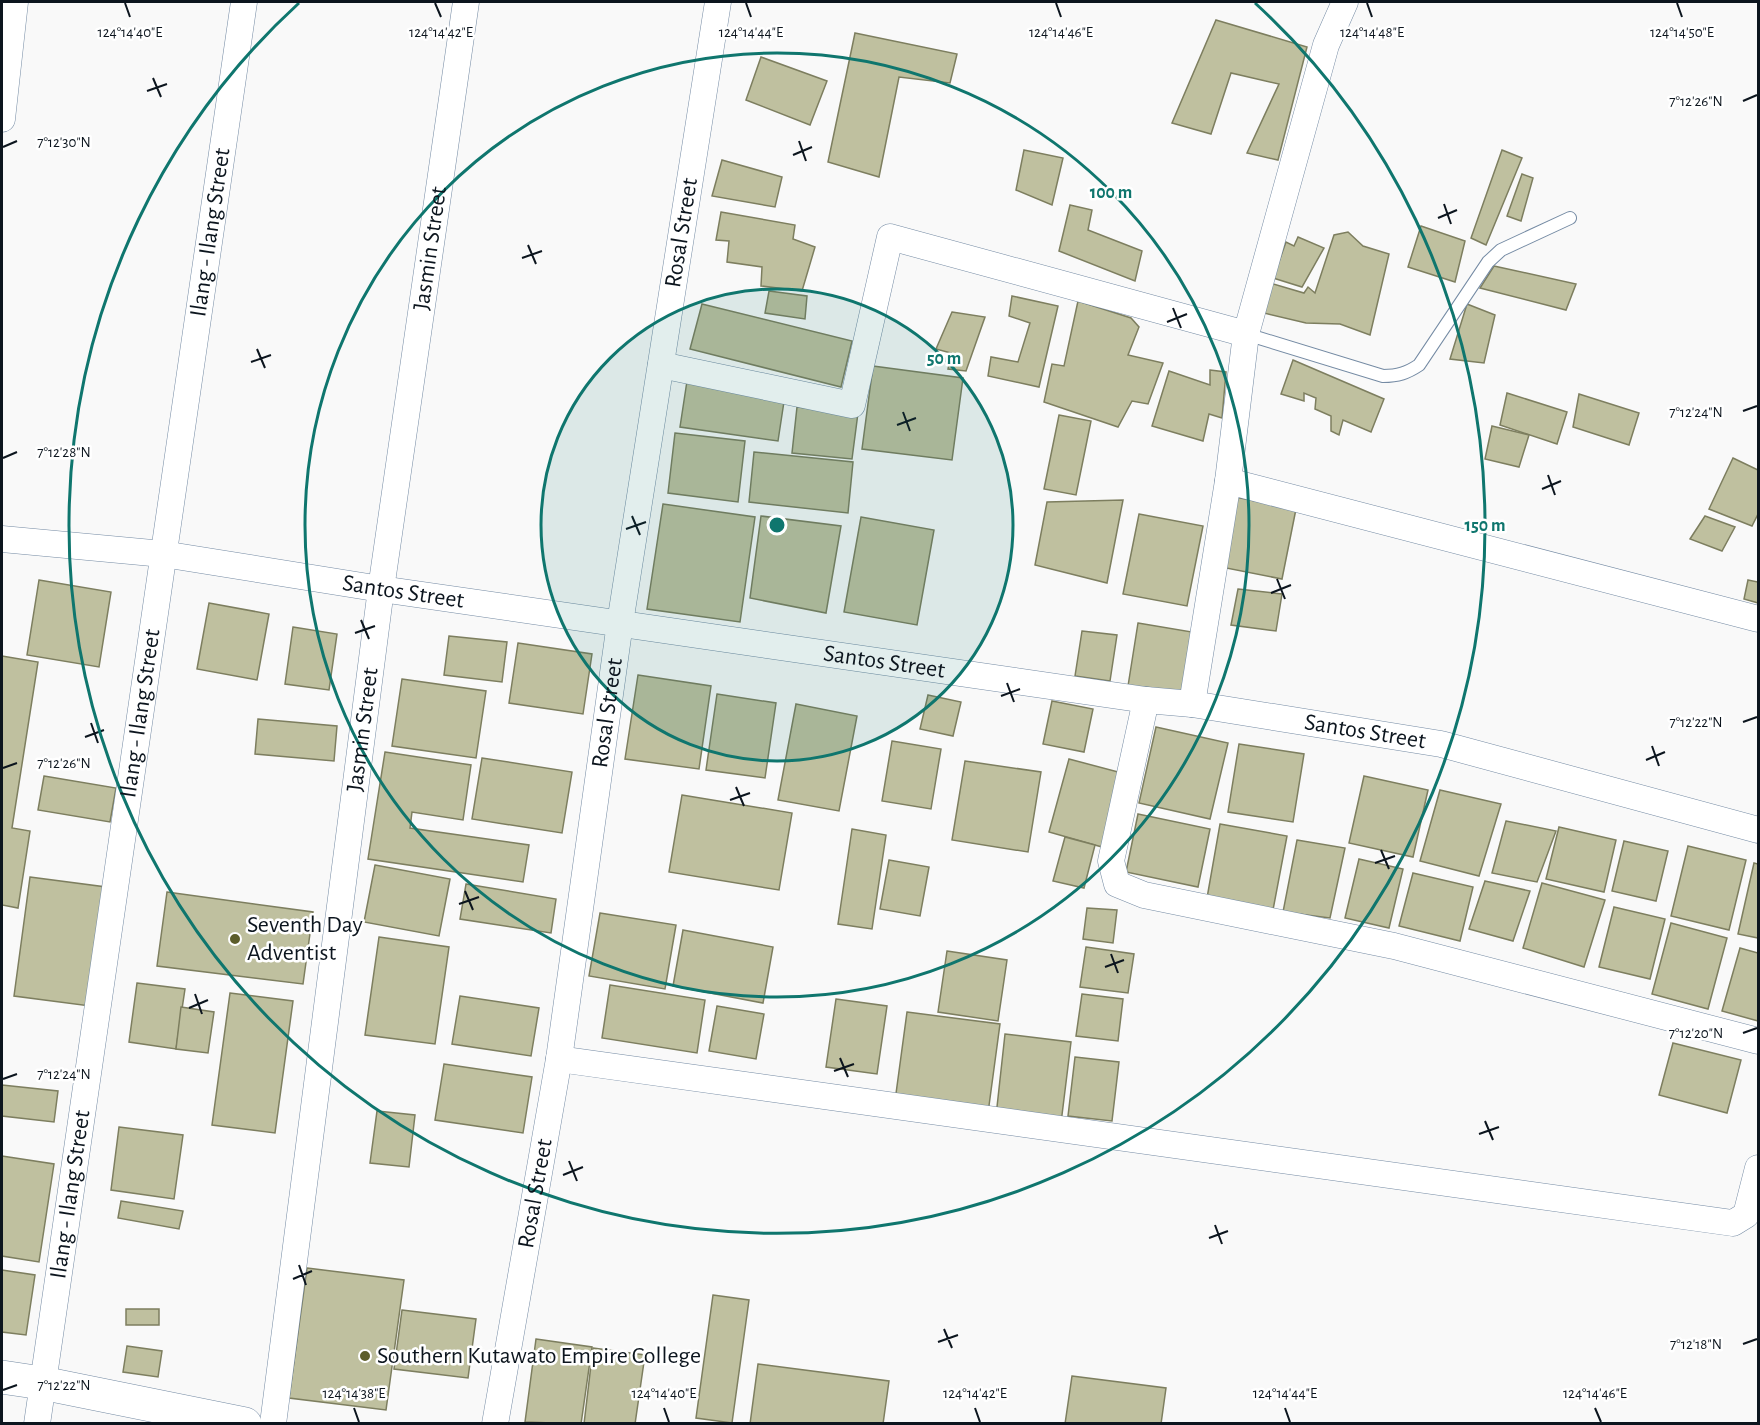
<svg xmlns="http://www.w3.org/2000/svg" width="1760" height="1425" font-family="'Alegreya Sans',sans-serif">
<rect width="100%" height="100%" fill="#f9f9f9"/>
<!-- building -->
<g fill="#bfc09f" stroke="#7d7e5f" stroke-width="1.5">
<path d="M1216,20L1307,47L1278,160L1247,153L1279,84L1231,73L1211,134L1172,123Z"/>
<path d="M855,33L957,54L950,83L899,77L879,177L828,162Z"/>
<path d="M761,57L827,81L810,125L746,100Z"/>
<path d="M1024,150L1063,158L1052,205L1016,190Z"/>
<path d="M1502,150L1522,158L1486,245L1471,238Z"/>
<path d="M722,160L782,177L775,207L712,196Z"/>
<path d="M1522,174L1533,178L1521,221L1507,216Z"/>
<path d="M1070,205L1092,210L1088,230L1142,251L1135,281L1059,251Z"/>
<path d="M721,212L795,225L793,239L815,247L802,291L761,286L762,267L727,262L729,241L716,240Z"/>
<path d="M1421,226L1465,241L1455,282L1408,267Z"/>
<path d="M1348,232L1363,246L1389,254L1370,335L1340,324L1306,323L1264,313L1270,283L1304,293L1308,287L1315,293L1334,235Z"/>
<path d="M1298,237L1324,248L1302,287L1273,278L1286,242L1294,246Z"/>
<path d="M1494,266L1576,284L1566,310L1480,288Z"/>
<path d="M769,291L807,296L805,319L765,313Z"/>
<path d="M1012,296L1058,306L1039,387L988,376L991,357L1018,362L1030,323L1009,316Z"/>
<path d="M1078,301L1131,318L1139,327L1128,355L1163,363L1148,404L1132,401L1118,427L1044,402L1052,364L1064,366Z"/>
<path d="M702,304L852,341L841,387L690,349Z"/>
<path d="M1467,304L1495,315L1484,363L1450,359Z"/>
<path d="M952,312L985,317L966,371L948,369L951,353L936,349Z"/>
<path d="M1293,360L1384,399L1371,432L1343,420L1339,435L1331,431V416L1315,409L1316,398L1304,393V401L1281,394Z"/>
<path d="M873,366L963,378L952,460L862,449Z"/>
<path d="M1210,370L1226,372L1222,418L1209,414L1203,441L1152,426L1169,371L1210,385Z"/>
<path d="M687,381L785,395L778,441L680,427Z"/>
<path d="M1507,393L1567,412L1557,444L1500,425Z"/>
<path d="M1579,394L1639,413L1629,445L1573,427Z"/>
<path d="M797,407L858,413L852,459L792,453Z"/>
<path d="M1059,415L1091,421L1076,495L1044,489Z"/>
<path d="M1492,426L1529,435L1519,467L1485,459Z"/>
<path d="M675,433L745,441L738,502L668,493Z"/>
<path d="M754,452L853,462L848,513L749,502Z"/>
<path d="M1733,458L1758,470V514L1752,526L1709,509Z"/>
<path d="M1235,497L1296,509L1282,579L1221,567Z"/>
<path d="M1123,500L1107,583L1035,565L1047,502Z"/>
<path d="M663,504L755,517L740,622L647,609Z"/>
<path d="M1139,514L1203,526L1187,606L1123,594Z"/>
<path d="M761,516L841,526L826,613L750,598Z"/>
<path d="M1705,516L1735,527L1722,551L1690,539Z"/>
<path d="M861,517L934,530L917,625L844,612Z"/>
<path d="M39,580L111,592L99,667L27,655Z"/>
<path d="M1748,580L1758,582V603L1744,599Z"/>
<path d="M1238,589L1282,594L1276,631L1231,625Z"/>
<path d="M209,603L269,614L257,680L197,669Z"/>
<path d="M1138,623L1198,633L1188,695L1128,686Z"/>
<path d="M293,627L337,634L329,690L285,684Z"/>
<path d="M1082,631L1117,635L1110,681L1075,676Z"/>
<path d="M449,636L507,642L502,682L444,675Z"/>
<path d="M518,643L592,654L583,714L509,703Z"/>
<path d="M2,656L38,662L12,828L30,831L18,908L2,905Z"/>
<path d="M638,675L711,686L699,769L625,759Z"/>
<path d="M402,679L486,691L476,758L392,746Z"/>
<path d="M717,694L776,703L765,778L706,770Z"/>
<path d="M928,695L961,702L953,736L920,729Z"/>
<path d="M1052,701L1093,709L1084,752L1043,744Z"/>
<path d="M796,704L857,716L839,811L778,800Z"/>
<path d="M258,719L337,726L334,761L255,754Z"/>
<path d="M1156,727L1228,743L1210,819L1139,803Z"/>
<path d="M892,741L941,749L931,809L882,801Z"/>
<path d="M1239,744L1304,754L1293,822L1228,812Z"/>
<path d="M385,752L471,765L463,820L412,812L410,828L529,845L523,882L368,859Z"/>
<path d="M482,758L572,772L562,833L472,819Z"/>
<path d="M1069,759L1122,773L1102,847L1049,832Z"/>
<path d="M965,761L1041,772L1028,852L952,840Z"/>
<path d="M44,776L116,788L110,822L38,810Z"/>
<path d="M1364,776L1428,790L1413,857L1349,843Z"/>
<path d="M1440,790L1501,804L1479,876L1420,861Z"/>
<path d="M682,795L792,813L779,890L669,872Z"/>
<path d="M1138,814L1210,829L1198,887L1126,872Z"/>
<path d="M1506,821L1556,831L1537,882L1492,873Z"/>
<path d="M1220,824L1287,836L1273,910L1207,898Z"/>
<path d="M1559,827L1616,840L1604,892L1546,879Z"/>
<path d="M852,829L886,835L872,929L838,924Z"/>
<path d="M1065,837L1095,845L1084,888L1053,881Z"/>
<path d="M1297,840L1345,848L1330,918L1283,912Z"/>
<path d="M1624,841L1668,851L1656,901L1612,891Z"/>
<path d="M1688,846L1746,860L1729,930L1671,916Z"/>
<path d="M1359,859L1403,869L1389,928L1345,918Z"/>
<path d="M889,860L929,867L920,916L880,909Z"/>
<path d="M1754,863L1758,864V938L1738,934Z"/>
<path d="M375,865L450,879L439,936L364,922Z"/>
<path d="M1413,873L1473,887L1460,941L1399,926Z"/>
<path d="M30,877L106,887L90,1006L14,996Z"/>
<path d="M1485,881L1530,891L1513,941L1469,929Z"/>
<path d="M1542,883L1605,900L1584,967L1523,948Z"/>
<path d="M466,884L556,899L551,933L460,919Z"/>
<path d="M167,892L313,912L303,984L157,966Z"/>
<path d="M1614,907L1665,919L1650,979L1599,967Z"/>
<path d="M1087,908L1117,910L1113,943L1083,939Z"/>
<path d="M600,913L676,925L665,989L589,976Z"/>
<path d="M1671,923L1727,938L1708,1009L1652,994Z"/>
<path d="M683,930L773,947L763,1003L673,986Z"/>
<path d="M379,937L449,947L435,1044L365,1035Z"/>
<path d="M1086,947L1134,954L1128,993L1080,987Z"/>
<path d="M1740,948L1758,953V1021L1722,1011Z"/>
<path d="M947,951L1007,960L998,1021L938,1012Z"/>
<path d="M137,983L185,989L176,1049L129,1042Z"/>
<path d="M610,985L705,1000L697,1053L602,1038Z"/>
<path d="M230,993L293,1001L275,1133L212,1125Z"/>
<path d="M1082,994L1123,999L1118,1041L1076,1036Z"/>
<path d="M460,996L539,1008L531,1056L452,1044Z"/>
<path d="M836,999L887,1006L877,1074L826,1067Z"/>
<path d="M717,1006L764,1014L756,1059L709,1051Z"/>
<path d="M181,1007L214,1012L208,1053L176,1049Z"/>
<path d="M907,1012L1000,1024L988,1113L895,1101Z"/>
<path d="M1005,1034L1071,1042L1061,1123L996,1116Z"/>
<path d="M1673,1043L1741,1060L1727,1113L1659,1095Z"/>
<path d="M1075,1057L1119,1062L1112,1121L1068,1116Z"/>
<path d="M444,1064L532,1077L523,1133L435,1120Z"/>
<path d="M2,1085L58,1091L54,1122L2,1116Z"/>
<path d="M377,1111L415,1115L409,1167L370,1163Z"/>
<path d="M119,1127L183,1135L174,1199L111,1190Z"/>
<path d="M2,1156L54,1164L39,1262L2,1256Z"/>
<path d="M121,1201L183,1211L179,1229L118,1218Z"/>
<path d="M307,1268L404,1280L386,1410L289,1398Z"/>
<path d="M2,1270L35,1275L26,1335L2,1332Z"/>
<path d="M713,1295L749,1300L732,1423L696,1418Z"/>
<rect x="126" y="1309" width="33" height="16"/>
<path d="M402,1310L476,1319L468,1378L394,1369Z"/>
<path d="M536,1339L592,1347L581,1424L525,1422Z"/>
<path d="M127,1346L162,1351L158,1377L123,1372Z"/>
<path d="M593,1348L645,1355L635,1424H584Z"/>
<path d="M758,1364L889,1381L883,1424H750Z"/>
<path d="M1072,1376L1166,1388L1161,1424H1065Z"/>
</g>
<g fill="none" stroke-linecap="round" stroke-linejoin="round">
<defs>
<path id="service" d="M1246,334L1383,376C1398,376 1407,373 1419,365L1488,262L1501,250L1570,218"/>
<g id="minor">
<path d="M2,119L15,2"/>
<path d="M661,365L852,405L890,237L1246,334"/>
<path d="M1228,481L1758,619"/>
<path id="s1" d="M2,539L163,554L381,589L1146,700L1192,704L1441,744L1758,830"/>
<path d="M1146,700L1111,861L1117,884L1144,895L1394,946L1758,1041"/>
<path d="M1192,704L1228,481L1246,334L1326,45L1345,2"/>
<path d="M559,1059L1733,1223L1746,1215L1758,1168"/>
<path id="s2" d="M37,1424L244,2"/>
<path id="s3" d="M273,1424L381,589L466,2"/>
<path id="s4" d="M495,1424L559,1059L620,623L718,2"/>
</g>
<path id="secondary" d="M2,1377L42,1383L245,1424"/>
</defs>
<!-- service casing -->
<use href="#service" stroke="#758ba4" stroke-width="14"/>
<!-- minor casing -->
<use href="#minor" stroke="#758ba4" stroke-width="27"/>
<!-- secondary casing -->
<use href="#secondary" stroke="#758ba4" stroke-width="34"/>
<!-- service -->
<use href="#service" stroke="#fff" stroke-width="12"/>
<!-- minor -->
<use href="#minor" stroke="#fff" stroke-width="26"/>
<!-- secondary -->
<use href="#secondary" stroke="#fff" stroke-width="33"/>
</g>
<!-- ticks -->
<path fill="none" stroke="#0c151e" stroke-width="2" d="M125,3L130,17M435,3L441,17M746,3L751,17M1056,3L1061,17M1367,3L1372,17M1677,3L1682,17M153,78L161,97M147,91L167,84M1743,101L1757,95M799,141L806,161M3,147L17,141M793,155L812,147M1444,204L1451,224M1438,218L1457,210M528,245L536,264M522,258L542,251M1173,308L1181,328M1167,322L1187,314M257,349L265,368M251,362L271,355M1743,411L1757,406M903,412L910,431M897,425L916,418M3,458L17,452M1548,475L1555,495M1542,489L1561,481M632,516L640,535M626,529L646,522M1277,579L1285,599M1271,593L1291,585M361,620L369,639M355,633L375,626M1007,683L1014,702M1001,696L1020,689M1743,722L1757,717M91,723L98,743M85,737L104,730M1652,746L1659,766M1646,760L1665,752M3,768L17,763M736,787L744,806M730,800L750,793M1381,850L1389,869M1375,863L1395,856M465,891L473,910M459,904L479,897M1111,954L1118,973M1105,967L1124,960M195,994L202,1014M189,1008L208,1000M1743,1033L1757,1028M840,1058L848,1077M834,1071L854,1064M3,1079L17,1074M1485,1121L1493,1140M1479,1134L1499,1127M569,1161L577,1181M563,1175L583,1167M1215,1225L1222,1244M1209,1238L1228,1231M299,1265L306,1285M293,1279L312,1271M944,1329L952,1348M938,1342L958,1335M1743,1344L1757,1339M3,1390L17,1385M354,1408L359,1422M664,1408L669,1422M975,1408L980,1422M1285,1408L1290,1422M1595,1408L1601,1422"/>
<!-- distance rings -->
<circle cx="777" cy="525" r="236" fill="#0f766e" fill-opacity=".12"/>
<g fill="none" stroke="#0f766e" stroke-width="3">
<circle cx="777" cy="525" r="236"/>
<circle cx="777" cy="525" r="472"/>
<path d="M1255 3A708 708 0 1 1 299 3"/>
</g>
<!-- markers -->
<g fill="#5c5d2a" stroke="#fff" stroke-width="2">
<circle cx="235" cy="939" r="6"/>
<circle cx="365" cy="1356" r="6"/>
</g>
<g text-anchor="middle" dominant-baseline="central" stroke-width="5" stroke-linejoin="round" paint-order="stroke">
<!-- street labels -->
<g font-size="24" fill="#0c151e" stroke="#fff">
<text stroke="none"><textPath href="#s2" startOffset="1204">Ilang - Ilang Street</textPath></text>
<text stroke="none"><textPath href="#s4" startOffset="1206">Rosal Street</textPath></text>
<text stroke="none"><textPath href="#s3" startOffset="1186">Jasmin Street</textPath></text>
<text stroke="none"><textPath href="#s1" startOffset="405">Santos Street</textPath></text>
<text stroke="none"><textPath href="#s1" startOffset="891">Santos Street</textPath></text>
<text stroke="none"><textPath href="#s2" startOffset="718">Ilang - Ilang Street</textPath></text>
<text stroke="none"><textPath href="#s4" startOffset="720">Rosal Street</textPath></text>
<text stroke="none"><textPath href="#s3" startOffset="700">Jasmin Street</textPath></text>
<text stroke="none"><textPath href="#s1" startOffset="1377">Santos Street</textPath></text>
<text stroke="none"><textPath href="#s2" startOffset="232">Ilang - Ilang Street</textPath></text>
<text stroke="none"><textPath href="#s4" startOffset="234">Rosal Street</textPath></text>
</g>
<!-- poi labels -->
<g font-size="24" fill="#0c151e" stroke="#fff" text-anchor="start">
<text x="247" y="925">Seventh Day<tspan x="247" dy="28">Adventist</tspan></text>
<text x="377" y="1356">Southern Kutawato Empire College</text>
</g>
</g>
<g font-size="15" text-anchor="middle" fill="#0c151e" stroke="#fff" stroke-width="5" stroke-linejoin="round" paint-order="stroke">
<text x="130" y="37">124°14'40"E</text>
<text x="441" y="37">124°14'42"E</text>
<text x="751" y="37">124°14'44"E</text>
<text x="1061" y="37">124°14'46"E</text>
<text x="1372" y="37">124°14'48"E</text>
<text x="1682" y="37">124°14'50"E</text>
<text x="1696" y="106">7°12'26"N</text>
<text x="64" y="147">7°12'30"N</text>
<text x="1696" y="417">7°12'24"N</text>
<text x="64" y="457">7°12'28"N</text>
<text x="1696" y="727">7°12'22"N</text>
<text x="64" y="768">7°12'26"N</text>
<text x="1696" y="1038">7°12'20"N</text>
<text x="64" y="1079">7°12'24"N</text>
<text x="1696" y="1349">7°12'18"N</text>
<text x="64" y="1390">7°12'22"N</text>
<text x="354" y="1398">124°14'38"E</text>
<text x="664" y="1398">124°14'40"E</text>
<text x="975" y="1398">124°14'42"E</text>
<text x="1285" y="1398">124°14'44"E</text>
<text x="1595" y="1398">124°14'46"E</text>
</g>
<circle cx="777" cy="525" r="9" fill="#0f766e" stroke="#fff" stroke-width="3"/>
<g font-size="18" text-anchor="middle" font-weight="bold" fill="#0f766e" stroke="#fff" stroke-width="5" stroke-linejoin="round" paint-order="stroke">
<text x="1111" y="198">100 m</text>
<text x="944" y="364">50 m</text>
<text x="1485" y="531">150 m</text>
</g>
<!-- border -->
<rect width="1760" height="1425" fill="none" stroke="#0c151e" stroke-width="6"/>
</svg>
